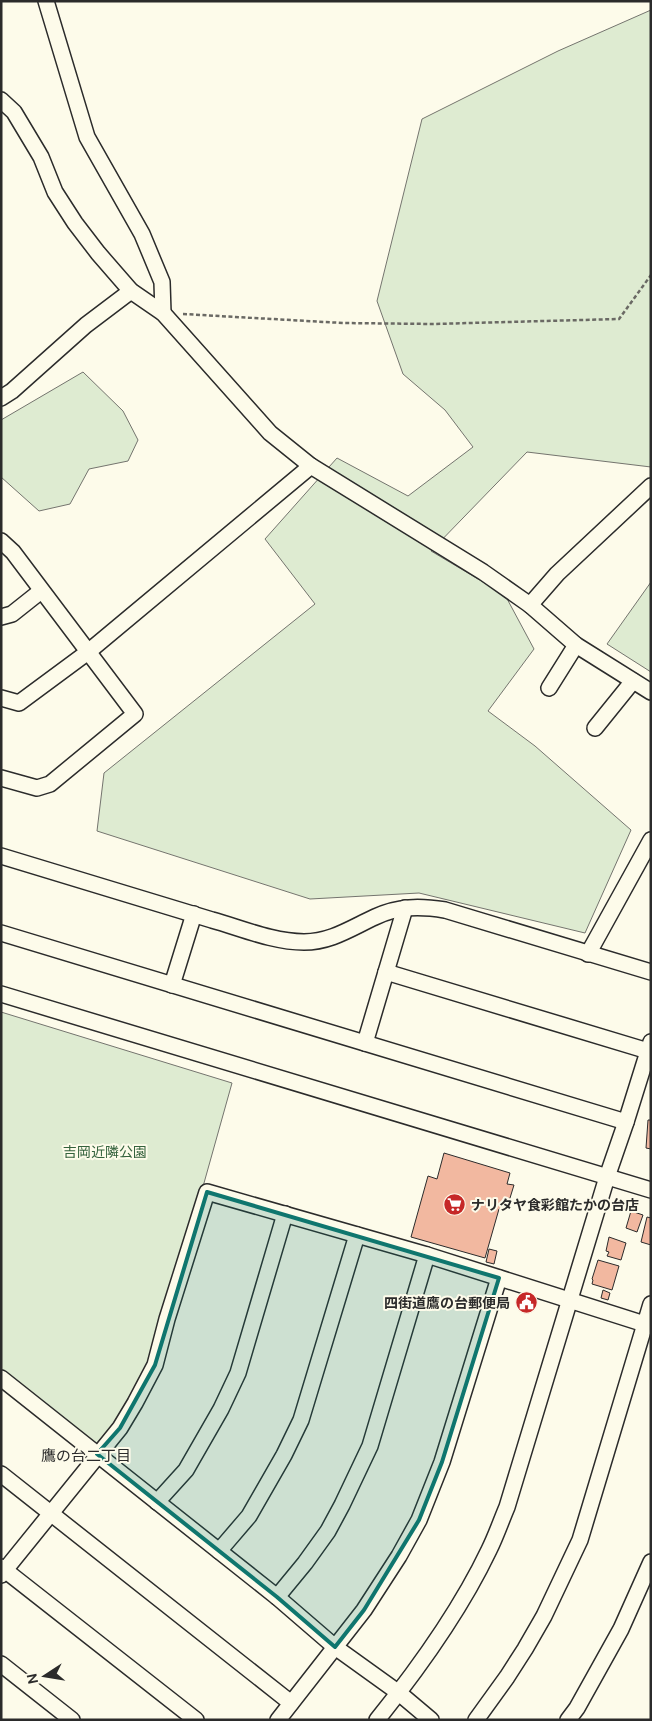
<svg xmlns="http://www.w3.org/2000/svg" width="652" height="1721" font-family="'DM Sans','Noto Sans JP',sans-serif">
<rect width="100%" height="100%" fill="#fdfbea"/>
<!-- green -->
<g fill="#deebd1" stroke="#74746e">
<path d="M651,10V467L527,452L431,551L505,595L534,649L488,711L535,746L631,830L585,933L419,893L310,899L97,831L104,773L315,604L265,539L337,458L408,496L473,447L445,410L403,374L377,301L422,119L558,51Z"/>
<path d="M83,372L123,411L138,440L128,461L89,469L70,504L39,511L1,477V420Z"/>
<path d="M651,582V672L607,644Z"/>
<path d="M1,1012L232,1083L204,1183L148,1363L117,1420L96,1444L1,1370Z"/>
</g>
<!-- building -->
<g fill="#f2b8a0" stroke="#2b2b2b">
<path d="M648,1120H651V1149L646,1148Z"/>
<path d="M444,1153L510,1173L507,1184L514,1185L506,1211L499,1209L485,1258L411,1237L428,1176L437,1179Z"/>
<path d="M631,1211L643,1215L637,1232L626,1228Z"/>
<path d="M647,1217L651,1218V1245L641,1242Z"/>
<path d="M609,1237L626,1243L621,1260L607,1256L609,1252L606,1251Z"/>
<path d="M489,1249L497,1251L494,1264L486,1262Z"/>
<path d="M598,1260L619,1266L612,1290L592,1284L593,1280L592,1279Z"/>
<path d="M603,1290L610,1293L608,1300L601,1298Z"/>
</g>
<g fill="none" stroke-linecap="round" stroke-linejoin="round">
<defs>
<g id="minor">
<path d="M46,1L87,137L142,234L162,282L163,313"/>
<path d="M1,100L14,112L41,157L55,192L75,223L98,253L131,291L163,313L270,433L311,466L483,572L530,605L576,645L651,692"/>
<path d="M1,398L12,391L86,325L131,291"/>
<path d="M1,541L13,552L135,714L50,784L37,788L1,778"/>
<path d="M530,605L557,574L651,486"/>
<path d="M1,617L12,614L41,591"/>
<path d="M549,688L576,645"/>
<path d="M1,698L19,703L88,652L311,466"/>
<path d="M595,728L633,681"/>
<path d="M1,856C72,877 142,899 212,920C241,928 273,942 304,942C331,942 351,928 375,917C398,906 420,906 445,910L651,972"/>
<path d="M1,933L626,1122"/>
<path d="M588,954L651,840"/>
<path d="M386,972L648,1051"/>
<path d="M172,985L194,914"/>
<path d="M1,994L651,1190"/>
<path d="M365,1043L405,908"/>
<path d="M1,1378L277,1597L335,1647L399,1693L431,1720"/>
<path d="M1,1474L291,1703"/>
<path d="M157,1502L186,1470L221,1409L238,1373L285,1214"/>
<path d="M219,1551L249,1516L284,1455L301,1420L357,1235"/>
<path d="M1,1567L196,1720"/>
<path d="M1,1575L120,1428L135,1403L155,1365L167,1319L207,1192L427,1255L651,1326"/>
<path d="M277,1597L305,1563L328,1531L342,1505L370,1446L427,1255"/>
<path d="M1,1664L72,1720"/>
<path d="M278,1720L364,1610L399,1556L419,1520L442,1462L499,1278"/>
<path d="M377,1720C418,1669 461,1609 489,1550C496,1536 501,1521 507,1507L607,1177L626,1122L651,1042"/>
<path d="M476,1720L507,1677L525,1649L544,1616L580,1540L651,1304"/>
<path d="M568,1720L577,1708L621,1629L651,1562"/>
</g>
</defs>
<!-- minor casing -->
<use href="#minor" stroke="#2b2b2b" stroke-width="18"/>
<!-- path -->
<path stroke="#6a6964" stroke-width="2.5" stroke-dasharray="4 2.5" stroke-linecap="butt" d="M183,314L343,323L433,324L619,319L651,275"/>
<!-- minor -->
<use href="#minor" stroke="#fdfbea" stroke-width="15"/>
</g>
<!-- marked area -->
<path fill="#0f766e" fill-opacity="0.2" stroke="#0f766e" stroke-width="4" stroke-linejoin="round" d="M207,1192L499,1278L442,1462L419,1520L364,1610L335,1647L277,1597L97,1454L120,1428L155,1365Z"/>
<!-- icons -->
<defs>
<symbol id="supermarket-disc" viewBox="-11 -11 22 22"><circle r="9.5" fill="#c62828" stroke="#fdfbea"/><path d="M-6-5.5h2.5l.6 2H6L4.5 2H-2.5L-4.4-4H-6ZM-1.5 3.2a1.3 1.3 0 1 0 .1 0ZM3 3.2a1.3 1.3 0 1 0 .1 0Z" fill="#fff"/></symbol>
<symbol id="civic-disc" viewBox="-11 -11 22 22"><circle r="9.5" fill="#c62828" stroke="#fdfbea"/><path d="M-.6-6.5H3V-4.5H.6V-3L4-1V1h2V6H-6V1h2V-1L-.6-3ZM-1.2 2.5V6h2.4V2.5Z" fill="#fff"/></symbol>
</defs>
<g fill-rule="evenodd">
<use href="#supermarket-disc" x="442" y="1192" width="25" height="25"/>
<use href="#civic-disc" x="514" y="1290" width="25" height="25"/>
</g>
<g text-anchor="middle" dominant-baseline="central" stroke-width="4" stroke-linejoin="round" paint-order="stroke">
<!-- park labels -->
<g font-size="14" fill="#34623c" stroke="#fdfbea">
<text x="105" y="1152">吉岡近隣公園</text>
</g>
<!-- poi labels -->
<g font-size="14" font-weight="bold" fill="#2b2b2b" stroke="#fdfbea" text-anchor="start">
<text x="471" y="1205">ナリタヤ食彩館たかの台店</text>
<text x="510" y="1303" text-anchor="end">四街道鷹の台郵便局</text>
</g>
<!-- neighbourhood labels -->
<g font-size="15" fill="#2b2b2b" stroke="#fdfbea">
<text x="86" y="1456">鷹の台二丁目</text>
</g>
</g>
<!-- border -->
<rect width="652" height="1721" fill="none" stroke="#2b2b2b" stroke-width="5"/>
<!-- north arrow -->
<g transform="translate(45 1676) rotate(258)" stroke="#fdfbea" stroke-width="4" paint-order="stroke">
<path d="M0-4L9 19L0 12L-9 19Z" fill="#2b2b2b"/>
<text y="-8" font-size="14" font-weight="bold" text-anchor="middle" fill="#2b2b2b">N</text>
</g>
</svg>
